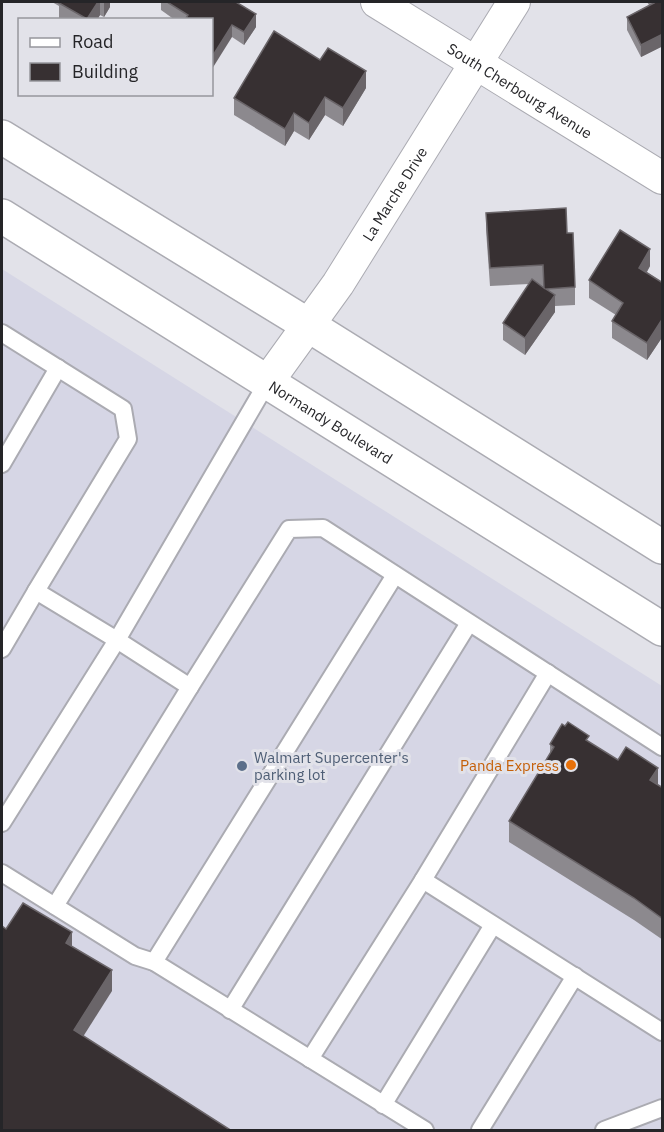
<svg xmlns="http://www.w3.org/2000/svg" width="664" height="1132" font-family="'IBM Plex Sans',sans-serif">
<rect width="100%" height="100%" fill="#e2e2e9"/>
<!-- built -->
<path fill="#d6d6e5" d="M2,269L662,686V1130H2Z"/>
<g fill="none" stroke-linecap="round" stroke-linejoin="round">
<defs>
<g id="service">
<path d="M2,333L123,409L128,439L36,591L117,640L2,823"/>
<path d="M268,381L117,640L190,687L289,529L323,528L662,747"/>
<path d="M2,464L58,368"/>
<path d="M2,649L36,591"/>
<path d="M548,673L423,880L662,1032"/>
<path d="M2,873L135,956L154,962L425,1130"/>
<path d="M55,906L190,687"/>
<path d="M154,962L395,575"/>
<path d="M230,1010L469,623"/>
<path d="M310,1059L423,880"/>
<path d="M383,1105L493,925"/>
<path d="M480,1130L575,976"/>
<path d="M604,1130L662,1108"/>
</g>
<g id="minor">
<path id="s1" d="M377,2L662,178"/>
<path id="s2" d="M268,381L338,284L514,2"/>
</g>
<g id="primary">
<path d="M2,137L308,325L662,547"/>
<path id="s3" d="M2,216L662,629"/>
</g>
</defs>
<!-- service casing -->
<use href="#service" stroke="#ababb2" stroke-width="20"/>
<!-- minor casing -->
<use href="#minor" stroke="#ababb2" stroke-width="34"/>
<!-- primary casing -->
<use href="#primary" stroke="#ababb2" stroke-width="36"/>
<!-- service -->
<use href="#service" stroke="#fff" stroke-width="16"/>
<!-- minor -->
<use href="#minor" stroke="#fff" stroke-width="32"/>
<!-- primary -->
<use href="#primary" stroke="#fff" stroke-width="33"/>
</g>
<!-- wall -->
<g fill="#8c898e">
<path d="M52,2H110V7L104,17L100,15L97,20H59V6Z"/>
<path d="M161,2H236L256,27L244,45L232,37L212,20H175L161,10Z"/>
<path d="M647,2H663V46L641,57L627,30V17L649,5Z"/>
<path d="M366,88L343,126L325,115L309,140L294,131L285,146L234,115V98Z"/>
<path d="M486,213L567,233L575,287V305L555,306V312L525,355L503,340V323L529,284L490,286L486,230Z"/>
<path d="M650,266L647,272L663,283V336L647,360L612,338V321L616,315L589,298V280Z"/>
<path d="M589,742L663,788V940L634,920L509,842V821L550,755V744Z"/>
</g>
<!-- shaded-wall -->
<g fill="#6a6569">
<path d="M98,2H100V15L97,20H87Z"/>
<path d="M104,2H110V7L104,17Z"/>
<path d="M256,14V27L244,45V32Z"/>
<path d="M232,25V37L212,69V57Z"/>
<path d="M663,34V46L641,57V45Z"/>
<path d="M366,71V88L343,126V108Z"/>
<path d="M325,97V115L309,140V123Z"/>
<path d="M294,113V131L285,146V129Z"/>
<path d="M650,249V266L639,285V268Z"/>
<path d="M555,295V312L525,355V338Z"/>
<path d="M663,318V336L647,360V343Z"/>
<path d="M658,768V789L650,780Z"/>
<path d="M72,932V953L66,943Z"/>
<path d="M112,970V991L74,1051V1030Z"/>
</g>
<!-- building -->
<g fill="#373032" stroke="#6a6569" stroke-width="1.5">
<path d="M60,2H98L87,19L59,3Z"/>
<path d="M167,2H236L256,14L244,32L232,25L212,57V20H185L188,15Z"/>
<path d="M653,2H663V34L641,45L627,17L654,3Z"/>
<path d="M274,31L320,60L328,48L366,71L343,108L325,97L309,123L294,113L285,129L234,98Z"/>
<path d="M566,208L567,233H573L575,287L546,289L555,295L525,338L503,323L532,279L544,288L543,265L490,268L486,213Z"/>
<path d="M620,230L650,249L639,268L663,283V318L647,343L612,321L623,303L589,280Z"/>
<path d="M568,722L589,736L586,740L618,760L626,747L658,768L650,780L663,788V919L634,898L509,821L554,747L550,744L562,724L565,726Z"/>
<path d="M23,903L72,932L66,943L112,970L74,1030L232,1131H2V926L6,929Z"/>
</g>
<!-- markers -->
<circle fill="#e8710a" stroke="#e2e2e9" stroke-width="2" cx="571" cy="765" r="6"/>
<circle fill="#5c6f8a" stroke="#e2e2e9" stroke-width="2" cx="242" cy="766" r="6"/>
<g text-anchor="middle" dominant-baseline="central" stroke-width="6" stroke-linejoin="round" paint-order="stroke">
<!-- street labels -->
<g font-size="15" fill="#252528" stroke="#e2e2e9">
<text stroke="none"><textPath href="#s1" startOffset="168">South Cherbourg Avenue</textPath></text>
<text stroke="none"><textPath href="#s2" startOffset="226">La Marche Drive</textPath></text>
<text stroke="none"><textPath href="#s3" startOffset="388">Normandy Boulevard</textPath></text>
</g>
<!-- service labels -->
<g font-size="15" fill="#4e5e75" stroke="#e2e2e9" text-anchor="start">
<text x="254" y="757">Walmart Supercenter's<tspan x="254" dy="17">parking lot</tspan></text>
</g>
<!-- food labels -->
<g font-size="15" fill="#c56008" stroke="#e2e2e9" text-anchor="end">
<text x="559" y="765">Panda Express</text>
</g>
</g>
<!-- border -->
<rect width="664" height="1132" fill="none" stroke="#252528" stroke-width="6"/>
<!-- legend -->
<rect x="18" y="18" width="195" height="78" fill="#e2e2e9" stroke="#96969c" stroke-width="1.5"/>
<rect x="30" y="38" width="30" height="9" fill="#ffffff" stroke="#96969c" stroke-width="1.5"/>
<text x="72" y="48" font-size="18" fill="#252528">Road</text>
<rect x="30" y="63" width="30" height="18" fill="#373032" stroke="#96969c" stroke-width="1.5"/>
<text x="72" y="78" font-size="18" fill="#252528">Building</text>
</svg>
